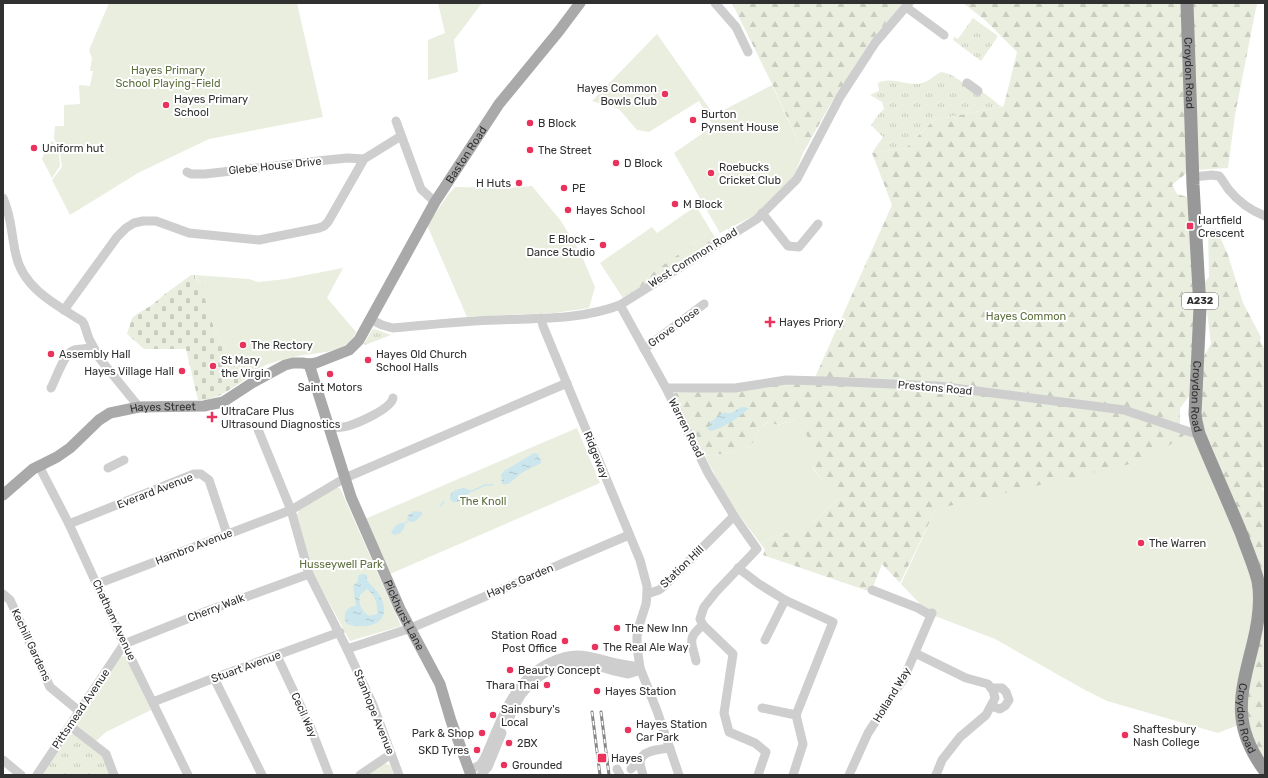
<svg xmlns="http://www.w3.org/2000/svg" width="1268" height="778" font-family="Rubik,sans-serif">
<defs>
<pattern id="grass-tufts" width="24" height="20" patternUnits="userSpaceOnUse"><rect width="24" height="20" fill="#e9eedf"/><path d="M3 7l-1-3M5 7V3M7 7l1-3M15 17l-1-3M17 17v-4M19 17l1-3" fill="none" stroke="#c8cdc0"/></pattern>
<pattern id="forest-firs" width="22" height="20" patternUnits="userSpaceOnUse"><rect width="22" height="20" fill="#e9eedf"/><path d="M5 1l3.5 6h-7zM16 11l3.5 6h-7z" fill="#c8cdc0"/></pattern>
<pattern id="cemetery-stones" width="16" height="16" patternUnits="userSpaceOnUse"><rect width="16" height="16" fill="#e9eedf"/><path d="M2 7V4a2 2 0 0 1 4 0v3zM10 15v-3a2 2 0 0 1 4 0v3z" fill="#c8cdc0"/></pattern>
<pattern id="water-ripples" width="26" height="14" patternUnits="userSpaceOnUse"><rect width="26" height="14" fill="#cce6ee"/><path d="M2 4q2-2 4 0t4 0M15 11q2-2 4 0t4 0" fill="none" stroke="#b0c6cd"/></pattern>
</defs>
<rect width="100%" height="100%" fill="#fff"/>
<!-- grass -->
<g fill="url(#grass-tufts)">
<path d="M973,18L998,36L981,61L953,40L954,37L958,39Z"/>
<path d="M941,72C954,73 966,86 977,94L980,90L1002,107L934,120L906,148L872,153L883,137L871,125L878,115L884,109L882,102L870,95L879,91L878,83C894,76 906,87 922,83C928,82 935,75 941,72Z"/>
<path d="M374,329L391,335L365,345L364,344L372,330Z"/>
<path d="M74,734L105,759L110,775H41L67,735Z"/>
</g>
<!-- forest -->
<g fill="url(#forest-firs)">
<path d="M732,3H903L870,42L830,105L803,153L773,86Z"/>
<path d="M963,3H1183L1189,171L1172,185L1177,194L1187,197L1196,296L1190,395L1180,408V432L1186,434L1215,477L936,509L900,583L882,564L871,592L763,555L765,550L760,543L783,533H794L814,522L829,507L837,500L846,498L823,482L813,467L815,455L795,420L777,425L768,422L759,428C758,431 758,435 757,438C747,455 721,453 705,456L672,393L727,391L785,383L812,384L892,205L872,153L906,148L934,120L1002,107L1004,105L1017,52L985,20Z"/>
<path d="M1192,3H1257L1235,115L1228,168L1196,170Z"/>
<path d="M1216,228L1228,255L1243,303L1261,337L1260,341L1265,350V466L1261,469L1265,471V489L1261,488L1265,492V761L1243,724L1207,439L1200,411L1204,356L1211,344L1205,296L1204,283L1209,277L1208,229Z"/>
<path d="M711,231L716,239L623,298L621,295Z"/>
</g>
<!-- cemetery -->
<path fill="url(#cemetery-stones)" d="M191,275H195V278L203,286L214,328L243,381C229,390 216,401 198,400L186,349H144L127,334L132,318L137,314L152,305L165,294Z"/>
<!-- green -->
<g fill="#e9eedf">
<path d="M109,3H297L323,117L209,139L138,173L70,215L52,180L62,167L60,153L54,138L55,126H64V105L80,104L79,85L90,86L93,71H90L92,58L89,50Z"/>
<path d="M438,3H482L454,40L458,72L428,80V40L445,33Z"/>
<path d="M657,34L714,115L772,85L803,153L794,176L755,215L720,233L674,153L713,126L699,101L649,132L637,130L619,109L592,101Z"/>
<path d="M53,141L59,153L60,166L52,178L42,159L44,154L41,147Z"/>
<path d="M532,186L561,221L581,254L595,287L589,308L554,313L467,317L427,225L448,195L455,187L508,188Z"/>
<path d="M696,206L711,231L621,295L600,263L652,227L657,233Z"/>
<path d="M343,268L327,298L356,332C347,354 318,352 299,356C288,358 276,361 266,365C258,368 250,376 243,381L214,328L203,293L204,290C203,284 196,281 195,275L249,279L258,282L286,279Z"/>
<path d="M795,420L802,425L816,455L813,468L823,482H831L846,498L837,500L829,507L814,522L806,528L794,533H783L760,543L728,500L705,456C721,453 747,455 757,438C758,435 758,431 759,428L769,422L778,425Z"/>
<path d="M577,428L600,483L390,574L365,519Z"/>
<path d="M1186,434L1194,439L1200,444L1255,583V623L1238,725L1218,733L1107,701L1085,690L995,639L935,616L923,607L901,584L936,509L1147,460Z"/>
<path d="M336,488H340L401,626L350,641L313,573L297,515L299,510Z"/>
<path d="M122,656L126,657L151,710L106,732L96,741L75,724L120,657Z"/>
<path d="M384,763L390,765L394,775H367Z"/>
</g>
<!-- water -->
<g fill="url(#water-ripples)" fill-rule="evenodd">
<path d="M743,407L749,408C739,418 725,427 711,431L707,429L711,425L710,422C714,420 717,416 721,414C724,411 727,414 731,413C735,412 738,408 743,407Z"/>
<path d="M534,453L538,454L541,461V463L523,472L508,484H502L501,475L504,471Z"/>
<path d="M464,488L472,491L458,502H453L450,499C450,490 456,490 464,488Z"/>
<path d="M414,511L422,512V515L414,522C410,522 408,521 407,518L408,515Z"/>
<path d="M401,523H405C405,530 398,538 391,533L395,526Z"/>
<path d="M364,574L367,575V580C372,587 378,590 382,600C392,625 365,630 347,624C342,617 346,605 356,606L353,586L358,581V575ZM367,589C375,595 378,604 377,614L369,616C362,611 358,604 360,595Z"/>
</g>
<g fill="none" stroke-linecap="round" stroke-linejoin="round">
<!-- stream -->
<g stroke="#cce6ee" stroke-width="1.5">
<path d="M472,491L485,485H493"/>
<path d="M440,506L444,502"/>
<path d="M405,523L408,521"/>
</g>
<!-- minor -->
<g stroke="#cecece" stroke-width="9">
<path d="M715,3L736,27L748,52"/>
<path d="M906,7L944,35"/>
<path d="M967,83L978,91"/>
<path d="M396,121L421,189L435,202"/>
<path d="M187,172L191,174H205L327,160L348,158L364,159"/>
<path d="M1193,177L1212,175L1219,176C1223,180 1225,185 1229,190C1238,201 1252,211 1265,216"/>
<path d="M3,198C12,217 11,235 16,255C23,288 56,305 82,321L84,324L89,339L100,359L139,407"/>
<path d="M762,213L788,246L799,247L818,224"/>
<path d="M620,305L666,388L708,473L734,516L757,549L716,592L704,607L700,619L703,625L733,654L724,713L729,732L755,743L766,752L758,775"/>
<path d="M64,310L117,237L126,228L134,223L143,221H156L189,233L259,240L319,228L324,226L328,222L364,159L401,136"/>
<path d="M541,318L543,326L640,560L647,586V594L646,604L639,626L637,636V647L640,668L657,711L679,775"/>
<path d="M370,319L382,325L393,328C428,325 462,321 497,320C538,318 581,320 620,305L757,219L797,179L840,97L875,43L909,3"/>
<path d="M644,349L704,304"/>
<path d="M567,383L345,478L291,510L309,574L347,649L411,628L629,535"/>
<path d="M51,388C56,379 64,353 74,350C80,348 86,350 93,347"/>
<path d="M666,388H735L786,380L824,381L938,386L1124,410L1196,434H1199"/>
<path d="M329,429C335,427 341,428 348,426C358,423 391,409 393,398"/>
<path d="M39,466L69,524L124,644L188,775"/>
<path d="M108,468L124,460"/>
<path d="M69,524L194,474H201L209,480L227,534"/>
<path d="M738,568L759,584L785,600L833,622L796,715"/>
<path d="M97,584L291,510L257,427"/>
<path d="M872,590L918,608L930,615"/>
<path d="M3,594L10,600L50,687L79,711"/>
<path d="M647,594L659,590L664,586L734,516"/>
<path d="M765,640L785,600"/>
<path d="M347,649L373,705L399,775"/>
<path d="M915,653L966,678L988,684L993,691L995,698L986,715L960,737L942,760L936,775"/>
<path d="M277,656L310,726L329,775"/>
<path d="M696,661C692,642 686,639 703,625"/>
<path d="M214,678L262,775"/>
<path d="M153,702L214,678L340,632"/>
<path d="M991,706L1000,709L1005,706L1009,700L1006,692L1002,688H991"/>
<path d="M762,708L796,715"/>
<path d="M508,722C512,712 516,703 522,694C535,677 560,660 583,663C598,665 612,672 628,674L635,672L640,668"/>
<path d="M70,726L106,754L114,775"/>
<path d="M3,760L21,775"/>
<path d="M617,769L620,775"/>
<path d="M631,769L640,761"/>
<path d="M470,770L480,765L484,759C501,722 511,681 550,662C559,658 567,655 577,655C590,655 603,660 616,663C624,665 632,665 640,668"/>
<path d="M37,775L124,644L207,611L309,574"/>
<path d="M360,775L391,754"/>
<path d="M481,775L488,767L502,733"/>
<path d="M643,775C642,771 640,766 640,762C641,750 661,749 670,748"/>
<path d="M793,775L803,744L796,715"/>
<path d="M849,775L868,733L904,678L932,613"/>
</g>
<!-- major -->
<g stroke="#a9a9a9" stroke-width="11">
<path id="s1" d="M309,364L351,497L400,609L440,684L451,721L471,775"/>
<path id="s2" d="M3,495L33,469L57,457L70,448L99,420L110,413L139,407L204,406L223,402L252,383L285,365L293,363H302L309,364L316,363L349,350L359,340L435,202L499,104L559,31L580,3"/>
</g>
<!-- highway -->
<path stroke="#989898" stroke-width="13" id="s3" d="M1187,3L1193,185L1200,308L1195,414L1196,421L1199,434C1213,468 1228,501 1242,535C1247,550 1254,565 1258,581C1262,602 1258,624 1253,644C1240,695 1231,725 1265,771"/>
<defs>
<g id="rail">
<path d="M592,712L600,775"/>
<path d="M601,712L609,775"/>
</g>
</defs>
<!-- rail casing -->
<use href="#rail" stroke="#868686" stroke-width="3"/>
<!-- rail -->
<use href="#rail" stroke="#fff" stroke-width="1.5" stroke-dasharray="4.5" stroke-linecap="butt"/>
</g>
<!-- markers -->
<g fill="#e9325c" stroke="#fff" stroke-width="1.5">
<circle cx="665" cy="94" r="4"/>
<circle cx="166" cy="105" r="4"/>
<circle cx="693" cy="120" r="4"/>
<circle cx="530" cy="123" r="4"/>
<circle cx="34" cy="148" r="4"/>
<circle cx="530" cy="150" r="4"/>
<circle cx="616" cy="163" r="4"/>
<circle cx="711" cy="173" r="4"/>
<circle cx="519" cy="183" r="4"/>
<circle cx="564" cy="188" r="4"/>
<circle cx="675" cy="204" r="4"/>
<circle cx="568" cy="210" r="4"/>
<rect x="1186" y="222" width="8" height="8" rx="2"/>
<circle cx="603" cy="245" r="4"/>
<path d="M768 316h4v4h4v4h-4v4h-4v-4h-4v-4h4z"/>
<circle cx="243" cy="345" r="4"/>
<circle cx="51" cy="354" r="4"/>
<circle cx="368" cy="360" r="4"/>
<circle cx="213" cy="366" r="4"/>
<circle cx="182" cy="371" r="4"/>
<circle cx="330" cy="374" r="4"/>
<path d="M210 411h4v4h4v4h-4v4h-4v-4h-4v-4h4z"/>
<circle cx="1141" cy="543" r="4"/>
<circle cx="617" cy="628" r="4"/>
<circle cx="565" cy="641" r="4"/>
<circle cx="595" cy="647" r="4"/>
<circle cx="510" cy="670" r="4"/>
<circle cx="547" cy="685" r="4"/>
<circle cx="597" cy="691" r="4"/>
<circle cx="493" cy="715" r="4"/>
<circle cx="628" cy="730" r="4"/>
<circle cx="482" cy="733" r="4"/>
<circle cx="1125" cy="735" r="4"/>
<circle cx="509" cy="743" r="4"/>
<circle cx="477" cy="750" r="4"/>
<rect x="597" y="753" width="10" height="10" rx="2"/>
<circle cx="504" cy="765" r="4"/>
</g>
<g text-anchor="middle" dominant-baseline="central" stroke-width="4" stroke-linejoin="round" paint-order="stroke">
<!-- shield labels -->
<rect fill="#fff" stroke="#6f6f6f" stroke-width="1" x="1182" y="293" width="36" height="16" rx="3"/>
<g font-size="10" font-weight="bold" fill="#313131">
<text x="1200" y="301">A232</text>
</g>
<!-- park labels -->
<g font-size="11" fill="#5c6f3d" stroke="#fff">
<text x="168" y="70">Hayes Primary<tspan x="168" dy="13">School Playing-Field</tspan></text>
<text x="1026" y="316">Hayes Common</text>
<text x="483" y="501">The Knoll</text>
<text x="341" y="564">Husseywell Park</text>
</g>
<!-- street labels -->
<g font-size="11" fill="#313131" stroke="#fff">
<text stroke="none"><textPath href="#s3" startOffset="70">Croydon Road</textPath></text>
<text stroke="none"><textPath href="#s2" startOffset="617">Baston Road</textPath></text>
<text transform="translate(275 166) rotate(-6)">Glebe House Drive</text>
<text transform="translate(693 258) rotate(-32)">West Common Road</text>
<text transform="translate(674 327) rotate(-36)">Grove Close</text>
<text transform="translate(935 388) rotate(5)">Prestons Road</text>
<text stroke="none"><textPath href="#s3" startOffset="394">Croydon Road</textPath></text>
<text stroke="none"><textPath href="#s2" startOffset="189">Hayes Street</textPath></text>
<text transform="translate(686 428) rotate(63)">Warren Road</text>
<text transform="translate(596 455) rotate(68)">Ridgeway</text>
<text transform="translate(155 491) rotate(-21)">Everard Avenue</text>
<text transform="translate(194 547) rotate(-21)">Hambro Avenue</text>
<text transform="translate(682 567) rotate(-44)">Station Hill</text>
<text transform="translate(520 581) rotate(-23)">Hayes Garden</text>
<text transform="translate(216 608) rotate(-21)">Cherry Walk</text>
<text stroke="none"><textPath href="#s1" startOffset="269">Pickhurst Lane</textPath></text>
<text transform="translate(114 620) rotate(65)">Chatham Avenue</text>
<text transform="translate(31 645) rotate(65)">Kechill Gardens</text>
<text transform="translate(246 667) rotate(-20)">Stuart Avenue</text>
<text transform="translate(892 695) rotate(-59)">Holland Way</text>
<text transform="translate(81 709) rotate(-56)">Pittsmead Avenue</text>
<text transform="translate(374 712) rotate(68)">Stanhope Avenue</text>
<text transform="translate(304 715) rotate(66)">Cecil Way</text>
<text stroke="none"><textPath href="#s3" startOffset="730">Croydon Road</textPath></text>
</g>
<!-- poi labels -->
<g font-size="11" fill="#313131" stroke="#fff" text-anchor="start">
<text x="657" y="88" text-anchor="end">Hayes Common<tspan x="657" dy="13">Bowls Club</tspan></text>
<text x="174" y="99">Hayes Primary<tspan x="174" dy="13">School</tspan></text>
<text x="701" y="114">Burton<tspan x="701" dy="13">Pynsent House</tspan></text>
<text x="538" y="123">B Block</text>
<text x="42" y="148">Uniform hut</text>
<text x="538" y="150">The Street</text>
<text x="624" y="163">D Block</text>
<text x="719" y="167">Roebucks<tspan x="719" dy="13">Cricket Club</tspan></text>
<text x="511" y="183" text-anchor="end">H Huts</text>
<text x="572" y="188">PE</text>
<text x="683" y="204">M Block</text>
<text x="576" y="210">Hayes School</text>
<text x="1198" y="220">Hartfield<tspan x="1198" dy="13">Crescent</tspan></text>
<text x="595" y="239" text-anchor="end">E Block –<tspan x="595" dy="13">Dance Studio</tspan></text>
<text x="779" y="322">Hayes Priory</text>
<text x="251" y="345">The Rectory</text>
<text x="59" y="354">Assembly Hall</text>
<text x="376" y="354">Hayes Old Church<tspan x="376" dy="13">School Halls</tspan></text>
<text x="221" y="360">St Mary<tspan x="221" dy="13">the Virgin</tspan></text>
<text x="174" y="371" text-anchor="end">Hayes Village Hall</text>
<text x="330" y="387" text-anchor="middle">Saint Motors</text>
<text x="221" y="411">UltraCare Plus<tspan x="221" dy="13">Ultrasound Diagnostics</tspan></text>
<text x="1149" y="543">The Warren</text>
<text x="625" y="628">The New Inn</text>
<text x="557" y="635" text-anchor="end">Station Road<tspan x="557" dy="13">Post Office</tspan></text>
<text x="603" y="647">The Real Ale Way</text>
<text x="518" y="670">Beauty Concept</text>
<text x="539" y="685" text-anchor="end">Thara Thai</text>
<text x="605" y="691">Hayes Station</text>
<text x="501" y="709">Sainsbury's<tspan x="501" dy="13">Local</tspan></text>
<text x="636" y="724">Hayes Station<tspan x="636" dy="13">Car Park</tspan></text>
<text x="1133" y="729">Shaftesbury<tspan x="1133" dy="13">Nash College</tspan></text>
<text x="474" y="733" text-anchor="end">Park &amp; Shop</text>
<text x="517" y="743">2BX</text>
<text x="469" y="750" text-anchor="end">SKD Tyres</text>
<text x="611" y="758">Hayes</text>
<text x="512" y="765">Grounded</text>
</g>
</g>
<!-- border -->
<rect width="1268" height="778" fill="none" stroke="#313131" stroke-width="8"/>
</svg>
